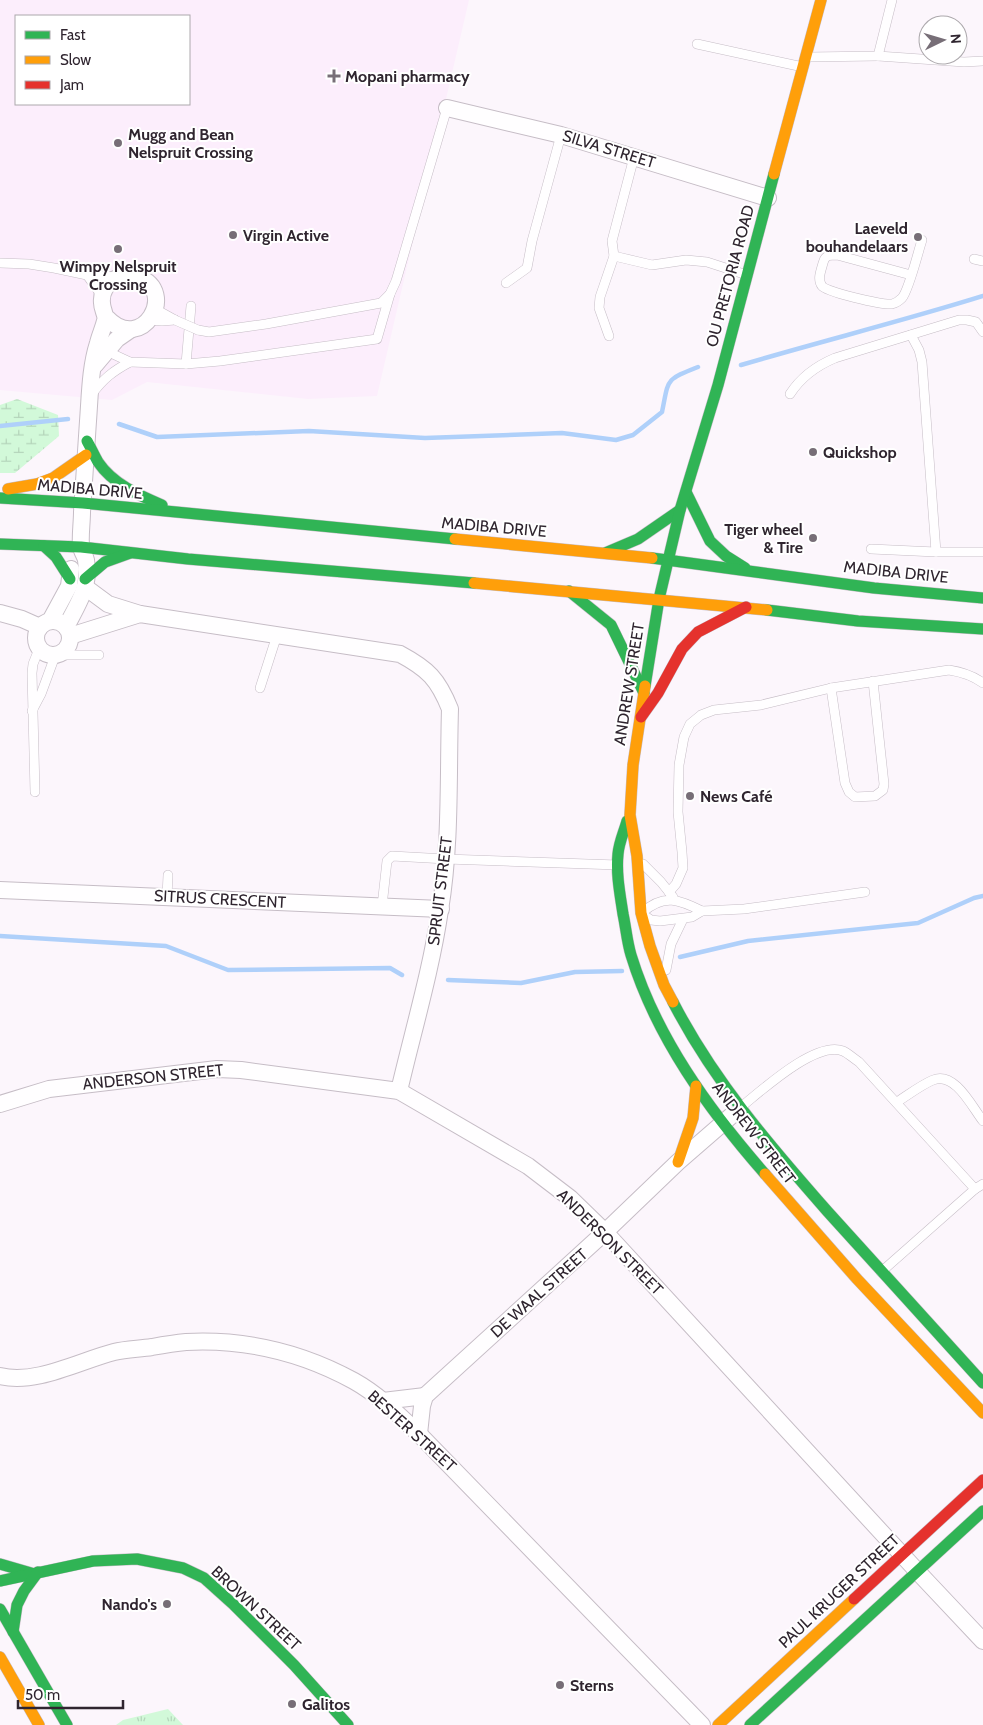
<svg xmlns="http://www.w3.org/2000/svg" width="983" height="1725" font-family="Cabin,sans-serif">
<defs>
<pattern id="wetland-marsh" width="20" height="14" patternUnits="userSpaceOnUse" patternTransform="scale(1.25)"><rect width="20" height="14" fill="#d2f9d9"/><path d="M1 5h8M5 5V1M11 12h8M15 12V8" fill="none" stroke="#b5d5bb"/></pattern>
<pattern id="park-tufts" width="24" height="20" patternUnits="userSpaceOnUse" patternTransform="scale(1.25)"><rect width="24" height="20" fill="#d2f9d9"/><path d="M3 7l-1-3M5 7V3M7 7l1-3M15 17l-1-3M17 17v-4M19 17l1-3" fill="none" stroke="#b5d5bb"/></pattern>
</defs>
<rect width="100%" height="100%" fill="#fcf6fc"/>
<!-- built -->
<path fill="#fceefc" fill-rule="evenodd" d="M0,0H469L377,396L308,399L147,382L112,400L0,390ZM16,16H189V104H16Z"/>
<!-- wetland -->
<path fill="url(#wetland-marsh)" d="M17,399L58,415L59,436L15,473H0V405Z"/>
<!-- park -->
<path fill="url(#park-tufts)" d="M168,1709L183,1725H116L123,1720Z"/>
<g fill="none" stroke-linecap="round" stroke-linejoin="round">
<!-- stream -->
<g stroke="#afd0fa" stroke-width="4.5">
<path d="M741,365C822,341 903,321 983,296"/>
<path d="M119,424L157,437L309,431L425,438L562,433L616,440L633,435L662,412C669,378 665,380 698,367"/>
<path d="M0,426L68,419"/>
<path d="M0,936L166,946L228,970L390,968L402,975"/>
<path d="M680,957L748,941L918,923L974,898L983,896"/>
<path d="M448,980L521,983L575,972L622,971"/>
</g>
<defs>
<g id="lane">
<path d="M697,44L803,67"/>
<path d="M878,56L964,62L983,61"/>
<path d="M808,57L878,56L892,0"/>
<path d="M634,157L612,241L614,256L652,265L686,260L707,262L747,275"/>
<path d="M974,259L983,261"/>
<path d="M0,263L29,264L54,268L87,275L116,277"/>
<path d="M87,275L102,296"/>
<path d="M911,275L837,255C829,255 825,255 823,263C821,271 817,279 822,286C826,292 882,305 892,304C896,303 899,301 902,298C909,290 918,252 922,240"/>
<path d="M506,283L527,268L532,241L561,135"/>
<path d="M155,309L175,320"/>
<path d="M150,320L162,321L175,320"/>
<path d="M198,330L209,332L266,324L381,303L390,294L396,281L447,108"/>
<path d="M911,335L919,350L922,362L936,552"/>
<path d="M609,336L599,308L600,297L614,256"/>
<path d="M108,349L115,355L130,362L186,364L220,361L377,339L390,294"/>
<path d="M186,364L191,306"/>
<path d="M92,394C103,379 113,371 130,362"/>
<path d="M790,394C801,377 816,366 835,358L959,320H967L976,322L983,332"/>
<path d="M871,549L936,552H983"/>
<path d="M61,654L67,655H99"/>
<path d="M260,688L277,635"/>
<path d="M831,688L845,783L849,792L855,797L875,796L883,790L884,784L873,681"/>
<path d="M32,711L41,694L55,656"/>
<path d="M35,792L32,673L33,664L39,649"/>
<path d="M643,864L661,882L673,897"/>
<path d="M669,892L676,884L683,868L682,852L678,812L679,765L684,737L690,724L701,715L714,710L761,705L831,688L949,670C962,672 972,675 983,683"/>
<path d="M167,897L168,875"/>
<path d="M382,906L387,861L392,856L446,859L618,865"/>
<path d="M643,912C664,893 680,900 702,911"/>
<path d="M645,916L651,920L660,921L692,917L702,911L744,909L865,892"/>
<path d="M666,970L671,944L683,919"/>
<path d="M897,1102C908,1095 921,1085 933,1080C955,1071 972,1107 983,1121"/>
<path d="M741,1107C761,1091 816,1040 843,1051C848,1053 854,1059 859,1062L975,1189"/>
<path d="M881,1272L975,1189L983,1184"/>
</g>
<g id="street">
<path d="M447,108L561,135L768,198"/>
<path d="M95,365L117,339L130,330"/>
<path d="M85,587L108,604L140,614"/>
<path d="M0,613L22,619L40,627"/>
<circle cx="53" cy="638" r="17"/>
<path d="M50,621L69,586L71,569"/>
<path d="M66,627C71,617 83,597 85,586C87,579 87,567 86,560C85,555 81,551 81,546C80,535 82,523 82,512C84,482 86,452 88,421C90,395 90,368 98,343C100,335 103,329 105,321C107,316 102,310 102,303C100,284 120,271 138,277C179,291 142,355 107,318"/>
<path d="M70,636L140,614L400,654C428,669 438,679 450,709C448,775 451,844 440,910C431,971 413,1031 399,1091"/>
<path d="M0,890L441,909"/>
<path d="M0,1104L49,1089L217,1069L241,1070L399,1091L528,1166L570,1198L605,1232L917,1571L983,1641"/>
<path d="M0,1376C36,1385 79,1361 114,1352C126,1349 139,1349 152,1347C163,1345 175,1343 186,1342C245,1339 303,1353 354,1381C379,1395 399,1415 419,1434L702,1725"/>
<path d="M383,1401L425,1396"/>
<path d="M419,1434L422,1406L425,1396L605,1232L678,1162L731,1116"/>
</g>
<g id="fast">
<path d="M87,441C91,448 94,455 98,462C113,484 138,495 162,505"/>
<path d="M686,492L710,541L726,556L745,568"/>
<path d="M0,498L83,503L455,539"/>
<path d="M0,544L81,547L188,559L474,583"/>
<path d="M44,546L56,557L70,579"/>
<path d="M605,553L638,539L680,510"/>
<path d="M652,558L874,588L983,598"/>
<path d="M85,579L105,562L130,553"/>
<path d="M569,591L611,625L644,693"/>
<path d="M767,610L858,621L983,629"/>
<path d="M645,686L659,599L680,510L718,385L774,174"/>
<path d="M627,821C624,832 619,842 618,854C616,874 620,894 623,914C626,928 627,942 631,955C656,1037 709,1110 765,1174"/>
<path d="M673,1002C713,1080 770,1146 828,1212C879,1269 931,1326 983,1383"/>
<path d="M0,1564L31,1573"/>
<path d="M0,1581L93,1561L137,1559L183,1568L204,1578L234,1605L294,1665L348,1725"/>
<path d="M0,1609L67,1725"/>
<path d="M13,1632L17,1605L24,1591L38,1572"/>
<path d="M750,1725L983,1511"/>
</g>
<g id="slow">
<path d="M774,174L821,0"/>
<path d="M8,489L37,484L53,478L86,455"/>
<path d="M455,539L652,558"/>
<path d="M474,583L767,610"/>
<path d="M645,686L633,765L630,815L637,856L641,913L650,946L664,985L673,1002"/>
<path d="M678,1162L693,1118L696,1086"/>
<path d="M765,1174L857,1279L983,1413"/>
<path d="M0,1657L39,1725"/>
<path d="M718,1725L854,1599"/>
</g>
<g id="jam">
<path d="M641,717L658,693L682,649L698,632L746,607"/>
<path d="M854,1599L983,1480"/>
</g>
</defs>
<!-- lane casing -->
<use href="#lane" stroke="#c6bdc6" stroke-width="10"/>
<!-- street casing -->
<use href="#street" stroke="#c6bdc6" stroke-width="18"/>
<!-- fast casing -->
<use href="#fast" stroke="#c6bdc6" stroke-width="12"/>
<!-- slow casing -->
<use href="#slow" stroke="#c6bdc6" stroke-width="12"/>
<!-- jam casing -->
<use href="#jam" stroke="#c6bdc6" stroke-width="12"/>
<!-- lane -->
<use href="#lane" stroke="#fffeff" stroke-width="9"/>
<!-- street -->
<use href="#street" stroke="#fffeff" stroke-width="16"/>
<!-- fast -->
<use href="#fast" stroke="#30b455" stroke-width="11"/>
<!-- slow -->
<use href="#slow" stroke="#ff9f0a" stroke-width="11"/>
<!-- jam -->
<use href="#jam" stroke="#e5322d" stroke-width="11"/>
<defs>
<path id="lane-bridge" d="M175,320L198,330"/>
</defs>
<!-- lane-bridge casing -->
<use href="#lane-bridge" stroke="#c6bdc6" stroke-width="10" stroke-linecap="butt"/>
<!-- lane-bridge -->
<use href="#lane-bridge" stroke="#fffeff" stroke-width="9"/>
</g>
<!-- markers -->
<g fill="#776e77" stroke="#fff" stroke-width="2">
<path d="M331.5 68.5h5v5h5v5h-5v5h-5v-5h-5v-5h5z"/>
<circle cx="118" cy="143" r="5"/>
<circle cx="233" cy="235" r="5"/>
<circle cx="918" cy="237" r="5"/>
<circle cx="118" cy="249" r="5"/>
<circle cx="813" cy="452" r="5"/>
<circle cx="813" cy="538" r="5"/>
<circle cx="690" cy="796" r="5"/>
<circle cx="167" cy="1604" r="5"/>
<circle cx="560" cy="1685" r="5"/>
<circle cx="292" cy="1704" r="5"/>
</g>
<g text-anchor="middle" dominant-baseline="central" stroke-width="4" stroke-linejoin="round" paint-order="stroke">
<!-- poi labels -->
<g font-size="16" font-weight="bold" fill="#2f252f" stroke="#fff" text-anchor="start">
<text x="345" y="76">Mopani pharmacy</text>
<text x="128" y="134">Mugg and Bean<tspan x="128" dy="18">Nelspruit Crossing</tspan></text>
<text x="908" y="228" text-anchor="end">Laeveld<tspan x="908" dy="18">bouhandelaars</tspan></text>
<text x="243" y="235">Virgin Active</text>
<text x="118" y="266" text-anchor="middle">Wimpy Nelspruit<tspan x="118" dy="18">Crossing</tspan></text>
<text x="823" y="452">Quickshop</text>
<text x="803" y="529" text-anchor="end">Tiger wheel<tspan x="803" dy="18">&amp; Tire</tspan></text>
<text x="700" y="796">News Café</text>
<text x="157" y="1604" text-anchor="end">Nando's</text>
<text x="570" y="1685">Sterns</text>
<text x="302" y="1704">Galitos</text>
</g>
<!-- street labels -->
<g font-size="16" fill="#2f252f" stroke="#fff">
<text transform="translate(609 149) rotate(17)">SILVA STREET</text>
<text transform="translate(730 276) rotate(-75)">OU PRETORIA ROAD</text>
<text transform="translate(90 489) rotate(5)">MADIBA DRIVE</text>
<text transform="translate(494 527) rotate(5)">MADIBA DRIVE</text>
<text transform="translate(896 572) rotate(6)">MADIBA DRIVE</text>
<text transform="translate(629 684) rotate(-81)">ANDREW STREET</text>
<text transform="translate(440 891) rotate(-83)">SPRUIT STREET</text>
<text transform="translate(220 899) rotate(3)">SITRUS CRESCENT</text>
<text transform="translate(153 1077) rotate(-6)">ANDERSON STREET</text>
<text transform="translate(754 1133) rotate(52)">ANDREW STREET</text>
<text transform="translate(610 1242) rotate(45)">ANDERSON STREET</text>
<text transform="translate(539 1293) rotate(-42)">DE WAAL STREET</text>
<text transform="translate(412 1431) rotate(42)">BESTER STREET</text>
<text transform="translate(839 1591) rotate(-43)">PAUL KRUGER STREET</text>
<text transform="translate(256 1608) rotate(43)">BROWN STREET</text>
</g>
</g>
<!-- legend -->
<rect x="15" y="15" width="175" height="90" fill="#ffffff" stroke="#aca8ac"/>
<rect x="25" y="31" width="25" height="8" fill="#30b455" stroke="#aca8ac"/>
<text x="60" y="40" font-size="15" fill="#2f252f">Fast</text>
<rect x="25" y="56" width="25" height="8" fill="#ff9f0a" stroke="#aca8ac"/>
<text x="60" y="65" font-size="15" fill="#2f252f">Slow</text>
<rect x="25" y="81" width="25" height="8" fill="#e5322d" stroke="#aca8ac"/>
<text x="60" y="90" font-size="15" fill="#2f252f">Jam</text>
<!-- north arrow -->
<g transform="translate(943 40) rotate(85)"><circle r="24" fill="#ffffff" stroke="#aca8ac"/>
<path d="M0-4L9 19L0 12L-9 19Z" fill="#776e77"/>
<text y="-8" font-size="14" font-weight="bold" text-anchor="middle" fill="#2f252f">N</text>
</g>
<!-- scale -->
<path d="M18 1700v8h105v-8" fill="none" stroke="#2f252f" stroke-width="2.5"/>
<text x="25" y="1700" font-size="15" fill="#2f252f" stroke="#ffffff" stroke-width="4" paint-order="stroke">50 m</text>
</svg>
